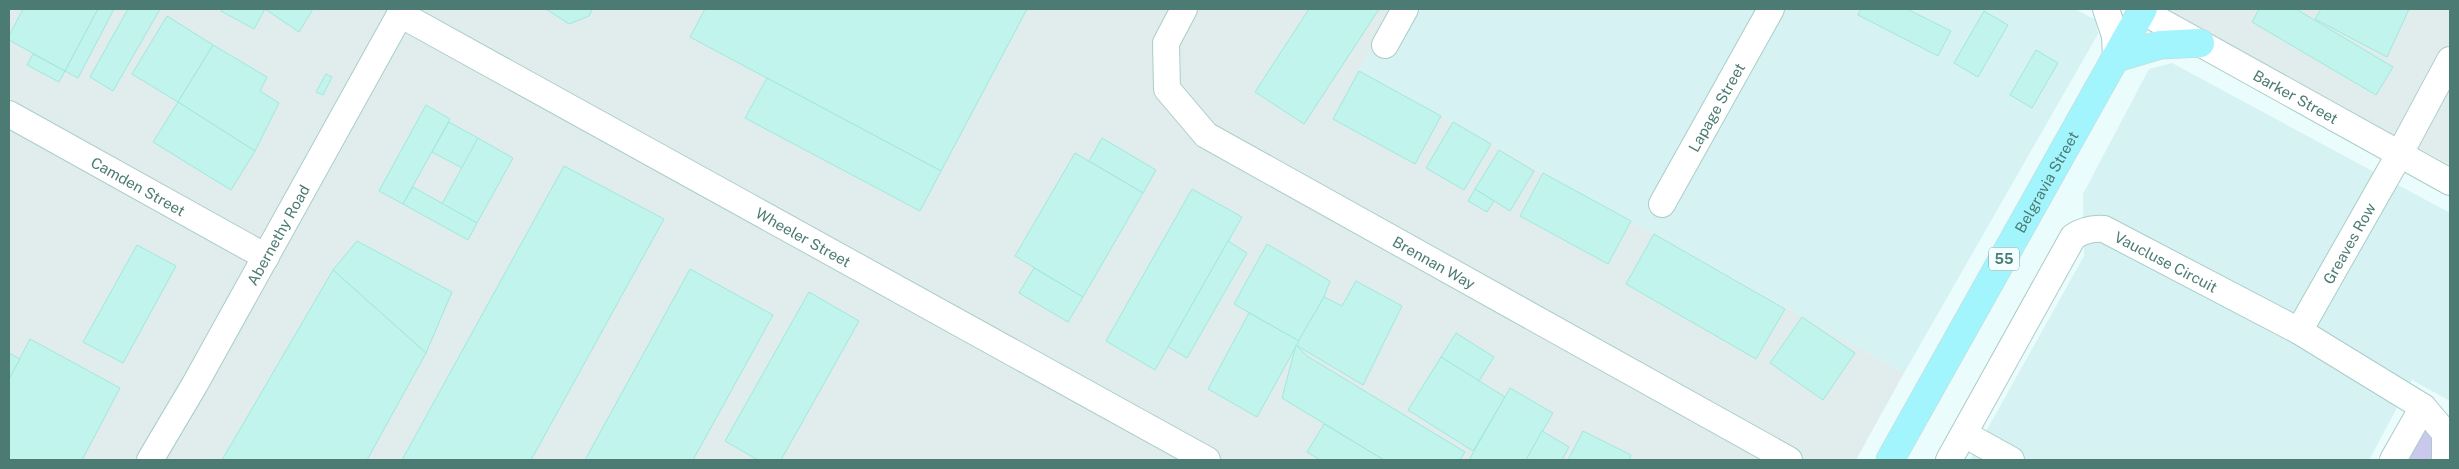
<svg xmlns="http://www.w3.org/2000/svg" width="2459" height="469" font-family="'Public Sans',sans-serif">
<rect width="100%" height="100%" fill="#ebfcfd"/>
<!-- residential -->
<g fill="#d6f2f3">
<path d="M1392,9H2075L2096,20L2098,34L1904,373L1359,71Z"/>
<path d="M2172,63L2450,213V401L2412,380L2369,460H1970L2084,256L2083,194L2149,69Z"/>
</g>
<!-- industrial -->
<g fill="#e0edec">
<path d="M9,9H1392L1359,71L1904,373L1856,460H9Z"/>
<path d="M2155,9H2450V165Z"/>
</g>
<!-- green -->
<path fill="#cac8ed" d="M2423,407L2445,460H2393Z"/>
<!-- building -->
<g fill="#c1f4ed" stroke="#a1e8dd">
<path d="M23,9H98L65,71L9,40V36Z"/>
<path d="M98,9H114L78,78L65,71Z"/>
<path d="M128,9H160L113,91L90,77Z"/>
<path d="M222,9H265L254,29L221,11Z"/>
<path d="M265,9H313L299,32Z"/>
<path d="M546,9H592L589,16L569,24Z"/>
<path d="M705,9H1027L941,171L690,37Z"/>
<path d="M1309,9H1379L1304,124L1255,92Z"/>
<path d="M1861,9H1907L1951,31L1938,56L1858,15Z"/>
<path d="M2259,9H2296L2393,67L2376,95L2252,22Z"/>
<path d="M2321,9H2409L2387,57L2315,19Z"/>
<path d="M1984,11L2008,25L1978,77L1954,63Z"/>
<path d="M167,16L213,45L178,102L132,74Z"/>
<path d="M213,45L267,77L260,91L279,103L255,151L178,102Z"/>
<path d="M2036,50L2058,63L2032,108L2010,95Z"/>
<path d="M33,54L65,71L59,82L27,65Z"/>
<path d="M1359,71L1441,116L1415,164L1333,119Z"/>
<path d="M326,74L332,77L323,95L316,92Z"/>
<path d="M767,78L941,171L920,211L745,118Z"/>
<path d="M178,102L255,151L231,190L153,142Z"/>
<path d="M426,105L450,119L403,204L379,191Z"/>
<path d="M449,122L478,138L462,168L432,152Z"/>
<path d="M1453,122L1491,144L1464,190L1426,168Z"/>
<path d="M478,138L513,158L477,223L442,204Z"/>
<path d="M1102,138L1156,170L1143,193L1089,161Z"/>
<path d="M1499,150L1534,171L1510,211L1475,189Z"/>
<path d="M1075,153L1143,193L1083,297L1015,256Z"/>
<path d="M564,166L664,219L531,460H402Z"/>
<path d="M1543,173L1631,221L1608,264L1520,216Z"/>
<path d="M413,187L477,223L468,240L403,204Z"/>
<path d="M1192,189L1242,217L1155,370L1106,341Z"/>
<path d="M1475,189L1494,201L1487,212L1468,201Z"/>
<path d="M1654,234L1785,309L1756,359L1626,284Z"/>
<path d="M357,241L452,292L426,353L333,270Z"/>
<path d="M1228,241L1247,253L1187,358L1168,347Z"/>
<path d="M1267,244L1330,281L1324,297L1299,341L1234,304Z"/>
<path d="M137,245L176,266L123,363L83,342Z"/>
<path d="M1034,268L1083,297L1068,322L1019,293Z"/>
<path d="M690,269L773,315L693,460H585Z"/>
<path d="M333,270L426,353L367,460H222Z"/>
<path d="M1356,281L1402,306L1363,385L1296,345L1324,297L1342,306Z"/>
<path d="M809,292L859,321L781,460H758L725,441Z"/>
<path d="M1249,313L1299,341L1257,417L1208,389Z"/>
<path d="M1802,317L1855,353L1823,400L1770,363Z"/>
<path d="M1456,333L1494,357L1479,381L1441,357Z"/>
<path d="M30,339L120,388L82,460H9V379Z"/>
<path d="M1296,345L1307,356L1465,452L1460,460H1384L1282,398Z"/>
<path d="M9,353L20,359L9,379Z"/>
<path d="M1441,357L1505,397L1473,451L1408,410Z"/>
<path d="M1510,388L1553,413L1526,460H1469Z"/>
<path d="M1324,424L1384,460H1320L1307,452Z"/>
<path d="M1542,431L1569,447L1562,460H1526Z"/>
<path d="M1583,431L1631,455L1629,460H1568Z"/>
</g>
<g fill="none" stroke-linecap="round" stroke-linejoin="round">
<defs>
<g id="minor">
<path id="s1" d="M1184,9L1166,43L1167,89L1206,135L1789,460"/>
<path d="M2106,9L2115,36L2116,58"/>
<path id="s2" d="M2142,11L2450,182"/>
<path id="s3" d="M400,14L1207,460"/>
<path d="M1385,45L1405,9"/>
<path id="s4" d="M9,114L266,257"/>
<path id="s5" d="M1662,204L1771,9"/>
<path id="s6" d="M2299,331L2399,155L2450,60"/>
<path d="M1964,434L2011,460"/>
<path id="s7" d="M150,460L195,384L403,9"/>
<path id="s8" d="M1949,460L2073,237C2083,230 2092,228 2104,229L2299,331L2423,407L2445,433V460"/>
<path d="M2393,460L2423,407"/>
</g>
<g id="major">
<path d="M2116,58L2160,45L2200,43"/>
<path id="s9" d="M1890,460L2143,9"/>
</g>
</defs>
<!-- minor casing -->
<use href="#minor" stroke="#aacdc9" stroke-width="28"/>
<!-- major casing -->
<use href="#major" stroke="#c9d7d5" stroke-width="29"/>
<!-- minor -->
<use href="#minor" stroke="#fff" stroke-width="26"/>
<!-- major -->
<use href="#major" stroke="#a2f4fd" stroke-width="28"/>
</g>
<g text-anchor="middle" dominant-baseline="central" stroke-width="5" stroke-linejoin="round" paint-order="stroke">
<!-- shield labels -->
<rect fill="#f2feff" stroke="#7ea29d" stroke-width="1" x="1989" y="247.5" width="30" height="23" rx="4"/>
<g font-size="14" font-weight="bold" fill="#4c7b73">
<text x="2004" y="259">55</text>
</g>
<!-- street labels -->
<g font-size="15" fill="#4c7b73" stroke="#f2feff">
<text stroke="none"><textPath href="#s2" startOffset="176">Barker Street</textPath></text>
<text stroke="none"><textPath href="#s5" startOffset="111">Lapage Street</textPath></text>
<text stroke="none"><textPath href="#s9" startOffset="319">Belgravia Street</textPath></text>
<text stroke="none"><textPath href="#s4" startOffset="148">Camden Street</textPath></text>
<text stroke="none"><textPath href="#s7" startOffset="259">Abernethy Road</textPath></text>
<text stroke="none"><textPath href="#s3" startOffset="461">Wheeler Street</textPath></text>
<text stroke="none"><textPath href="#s6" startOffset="101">Greaves Row</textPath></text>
<text stroke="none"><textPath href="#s8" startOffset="358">Vaucluse Circuit</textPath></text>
<text stroke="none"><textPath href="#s1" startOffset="406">Brennan Way</textPath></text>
</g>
</g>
<!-- border -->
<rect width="2459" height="469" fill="none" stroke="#4c7b73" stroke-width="20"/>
</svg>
